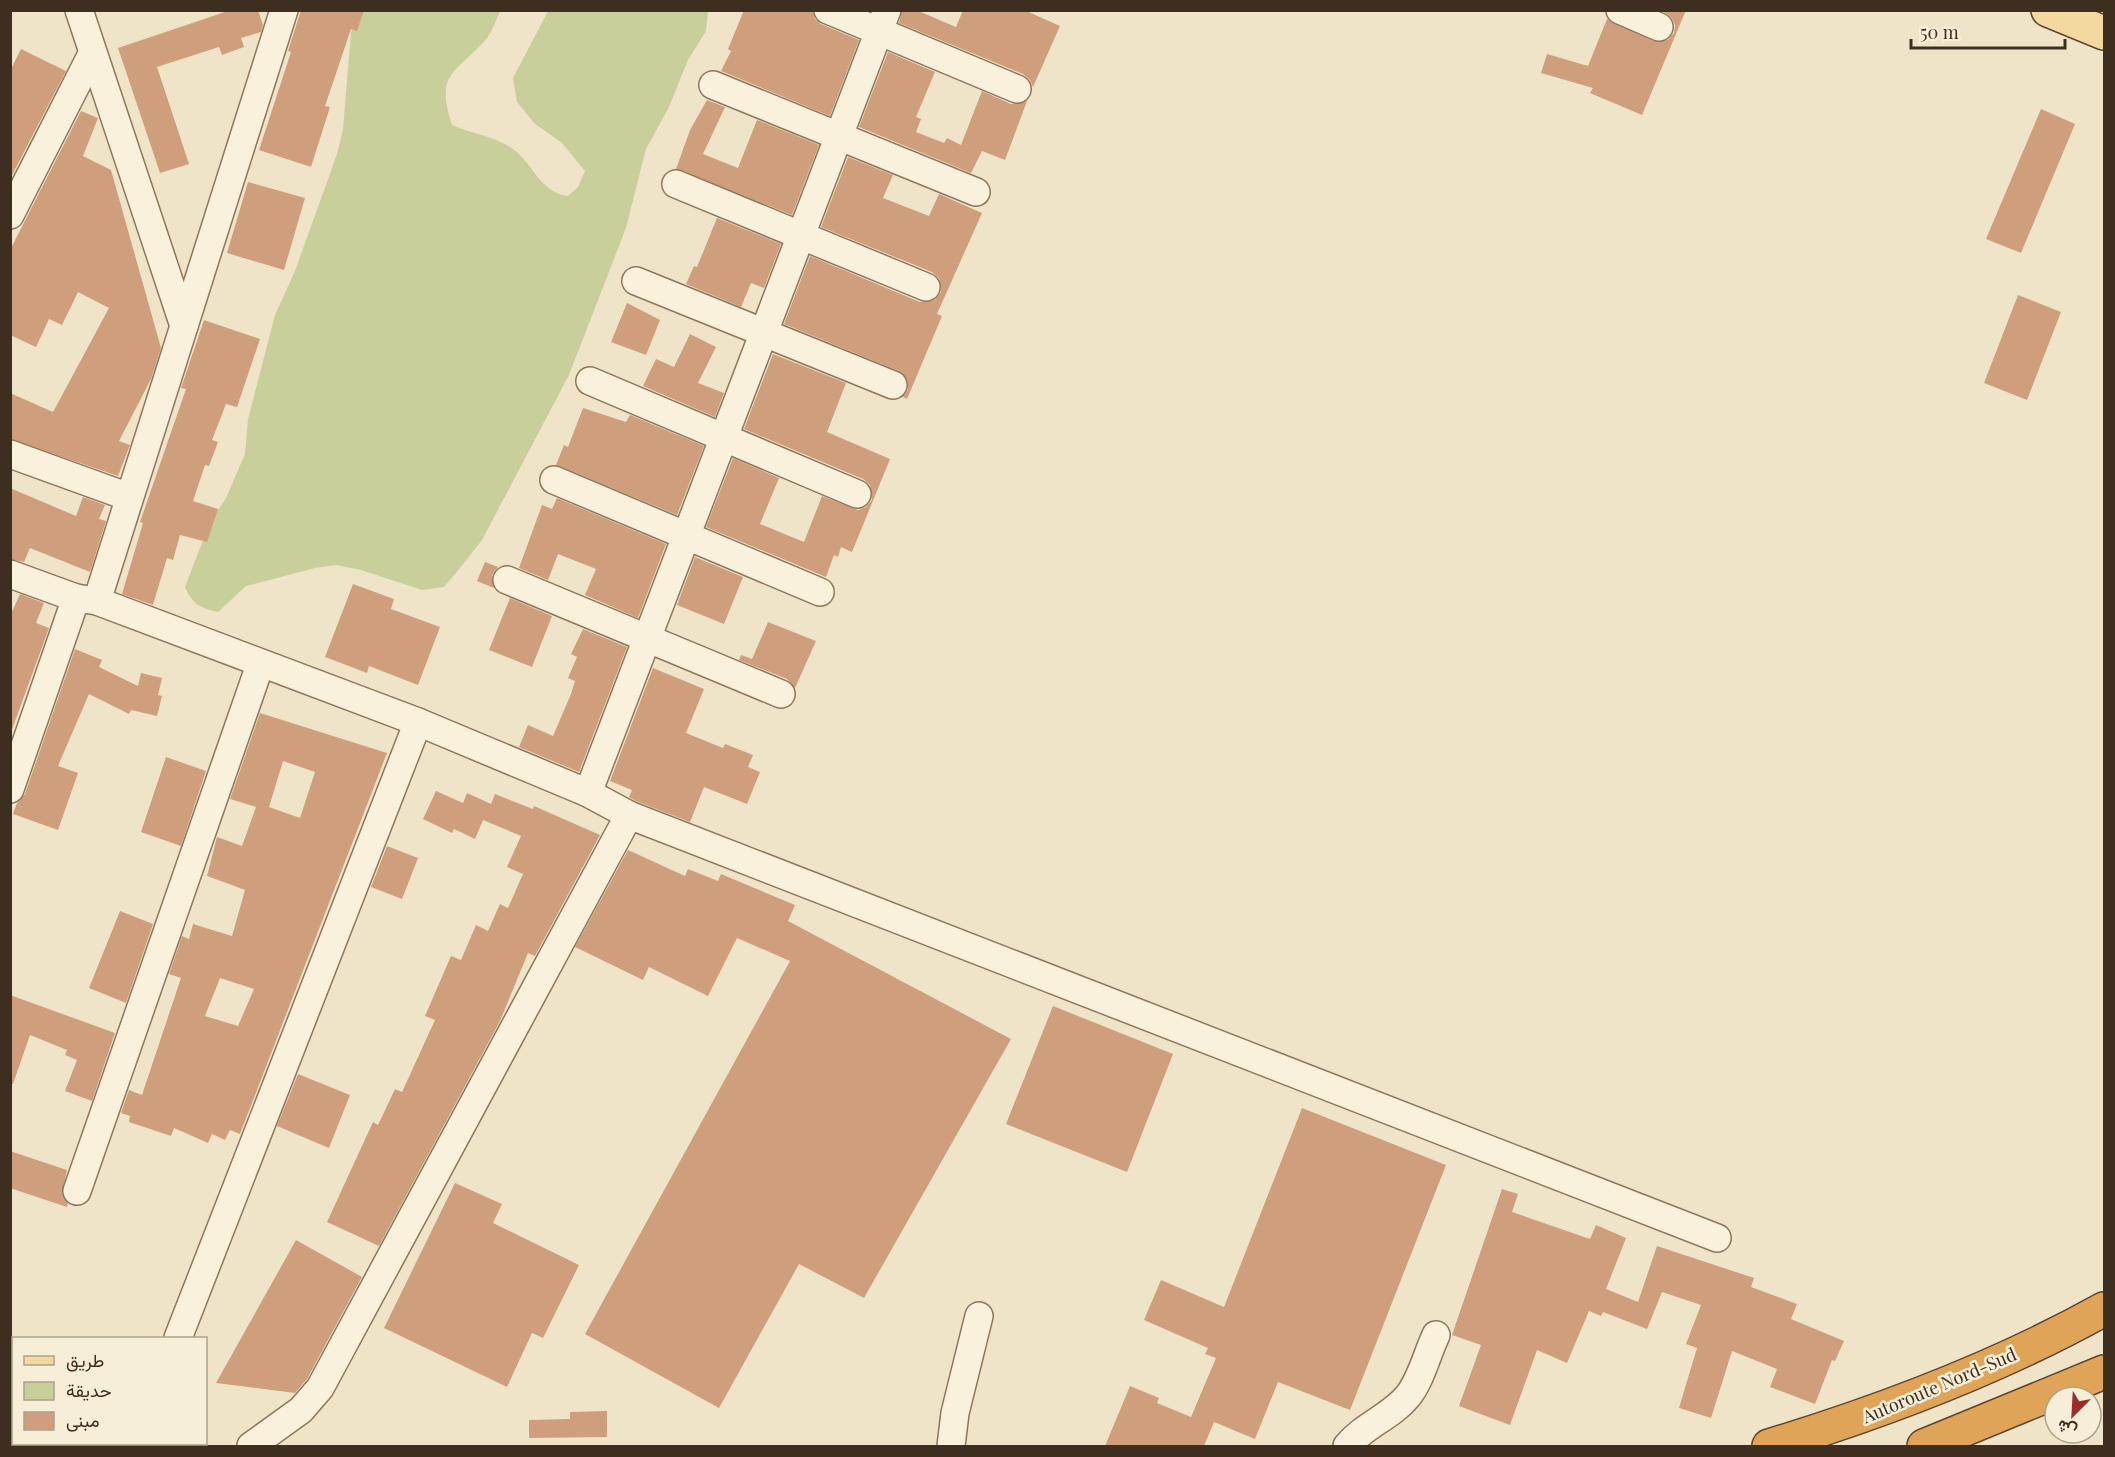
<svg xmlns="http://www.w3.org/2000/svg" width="2115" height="1457" font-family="'Playfair Display',Vazirmatn,serif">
<rect width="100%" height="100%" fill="#f0e4c8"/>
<!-- green -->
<path fill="#c9cf9b" d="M359,11H500C496,21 491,35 483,43C452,75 436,75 452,125C472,134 495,136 513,149C533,163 540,193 568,196L578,187L585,171L562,143L534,123L517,102L513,78L548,11H708L706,31L688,60L668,109L646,149L626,228L569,375L482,540L460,568L444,587L422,590L361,570L336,565L315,568L246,586L218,612C200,608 192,604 185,587L210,522L226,498L245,454L248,419L275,315L295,271L337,154L343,129L351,32Z"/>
<!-- building -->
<g fill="#cf9f7d" fill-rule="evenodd">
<path d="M231,10H258L263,25L261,32L241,38L244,47L222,55L219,47L157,67L189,164L160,173L118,48Z"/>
<path d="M301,10H364L357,31L351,29L325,106L330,107L311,167L259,150L291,52L288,51Z"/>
<path d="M744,10H813L815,19L821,24L859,40L830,116L721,71L731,51L728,49Z"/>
<path d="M902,10H916L956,27L963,10H1024L1060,26L1033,87L1030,80L1023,74L899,23Z"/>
<path d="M1661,10H1686L1642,115L1590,93L1593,88L1541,73L1547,54L1588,66L1607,19L1653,41L1668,40L1674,33L1675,25L1671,17Z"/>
<path d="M21,49L66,71L10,179V71Z"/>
<path d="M888,52L935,72L916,117L921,119L916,132L944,143L947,138L961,145L982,91L1011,104H1020L1027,101L1005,160L982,151L971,173L859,127Z"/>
<path d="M707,100L725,107L703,154L738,168L757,120L819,145L792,215L676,169L690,130Z"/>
<path d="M2041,109L2075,124L2021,253L1986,239Z"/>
<path d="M81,111L98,118L83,156L111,170L161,348L151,379L119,441L130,445L118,476L10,439V393L53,412L109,308L78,292L62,325L49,319L36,347L10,335V250Z"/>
<path d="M848,157L893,175L883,198L929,216L939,194L982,213L937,314L942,316L907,399L903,397L908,390V382L899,371L784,324L810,256L920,302L935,300L941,292L939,278L932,272L821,227Z"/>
<path d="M248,182L305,198L284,270L227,253Z"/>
<path d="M717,218L781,244L764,288L751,283L741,307L686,284L694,266L697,267Z"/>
<path d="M2018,295L2061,312L2027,400L1984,383Z"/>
<path d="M627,303L660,320L646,355L611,342Z"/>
<path d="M204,320L260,339L237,407L226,404L212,440L218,442L209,466L205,465L193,501L218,509L207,542L180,535L173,560L167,558L153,605L122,594L143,523L140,522L186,389L181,388Z"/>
<path d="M690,334L716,347L698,383L724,393L715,417L643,386L656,359L674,367Z"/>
<path d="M773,354L846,383L827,432L890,459L852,552L841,547L838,557L834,555L826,577L706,527L733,458L779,478L760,524L804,542L822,496L858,510L866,507L872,500L870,485L863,479L744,429Z"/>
<path d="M583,408L626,422L630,415L704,446L677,515L556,465L564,445L568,447Z"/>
<path d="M10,488L76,516L83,497L105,505L99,519L106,521L90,572L30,548L24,562L10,559Z"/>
<path d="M557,498L666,544L638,618L585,595L596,569L558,554L548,580L519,568L542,505L552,509Z"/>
<path d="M695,557L743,577L724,624L677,605Z"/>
<path d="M485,562L498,567L492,575L494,588L477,581Z"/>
<path d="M353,584L394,599L391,609L440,627L418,685L369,666L367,673L325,657Z"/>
<path d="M20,594L44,603L36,623L49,628L10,735V616Z"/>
<path d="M510,598L552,616L532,667L489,650Z"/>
<path d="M768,622L816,641L795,688L787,679L739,660L741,655L752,659Z"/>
<path d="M583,629L627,647L579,772L519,747L528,725L553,736L571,694L575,681L568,678L577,657L571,654Z"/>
<path d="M75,649L102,660L99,667L138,686L141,673L162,678L158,695L162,696L157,716L131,710L129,714L89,694L58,766L78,773L58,830L13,814L17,803L25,794Z"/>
<path d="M653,668L704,689L686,733L723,748L725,744L753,755L748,767L760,772L747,804L704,787L690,822L636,801L629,797L632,790L610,781Z"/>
<path d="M260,713L387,753L240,1134L230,1130L225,1140L212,1134L208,1143L174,1128L171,1136L129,1122L130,1116L121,1113L129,1090L142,1095L181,978L169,974L182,936L189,939L193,924L232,936L245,890L207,876L217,837L242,846L256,807L230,799ZM283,761L315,772L300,818L269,807ZM220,978L254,989L238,1026L205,1016Z"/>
<path d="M166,757L206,771L181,846L141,832Z"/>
<path d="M436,791L463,803L467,793L491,804L495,794L533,809L534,806L600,835L535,956L528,953L500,1021L379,1246L327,1222L373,1122L378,1125L395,1089L402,1092L435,1020L425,1016L451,956L461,960L476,925L488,931L500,904L508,908L523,874L507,867L521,836L483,820L475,839L454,829L452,833L423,819Z"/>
<path d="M387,846L418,858L402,899L371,887Z"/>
<path d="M628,850L685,876L688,869L718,881L721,874L795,905L788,921L1011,1039L864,1298L799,1264L719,1408L585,1334L790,961L737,938L708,996L649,967L643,980L575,947Z"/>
<path d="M120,911L153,924L126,1003L89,988Z"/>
<path d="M10,995L115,1033L92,1101L65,1091L77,1060L65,1055L67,1050L30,1035L13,1084H10Z"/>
<path d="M1053,1006L1173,1054L1127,1172L1006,1124Z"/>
<path d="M298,1074L350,1095L329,1148L277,1126Z"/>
<path d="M1302,1108L1446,1165L1350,1410L1278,1382L1255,1439L1214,1422L1204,1446H1105L1130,1386L1159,1398L1157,1403L1191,1417L1216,1358L1205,1354L1208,1348L1144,1320L1161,1280L1224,1307Z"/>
<path d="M10,1151L67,1170L62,1193L68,1203L67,1207L10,1188Z"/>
<path d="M455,1183L502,1204L493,1223L579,1265L543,1338L532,1333L507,1387L384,1328Z"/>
<path d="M1502,1189L1518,1194L1512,1212L1590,1239L1596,1225L1626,1238L1606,1289L1638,1302L1657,1246L1754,1278L1751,1287L1797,1304L1791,1319L1844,1341L1835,1361L1832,1360L1815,1404L1770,1387L1777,1369L1732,1351L1711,1418L1679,1408L1697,1348L1686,1344L1701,1305L1662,1292L1647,1329L1603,1312L1601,1316L1589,1311L1567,1363L1537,1350L1510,1425L1459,1406L1481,1345L1452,1335Z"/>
<path d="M296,1240L362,1277L307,1379L295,1393L216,1383Z"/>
<path d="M607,1411V1437L529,1438V1420L570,1419V1412Z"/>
</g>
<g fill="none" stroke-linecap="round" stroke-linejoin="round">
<defs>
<g id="minor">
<path d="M79,10L184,326"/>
<path d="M828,10L1017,89"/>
<path d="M1620,10L1659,27"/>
<path d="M713,85L976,192"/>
<path d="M676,184L926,287"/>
<path d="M10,215L92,54"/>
<path d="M636,281L893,385"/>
<path d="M590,381L857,494"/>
<path d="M10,454L129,497"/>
<path d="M554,480L820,592"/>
<path d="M10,574L76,598L97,601L418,722L588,793L629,815L1717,1238"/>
<path d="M507,580L781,694"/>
<path d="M97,601L284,10"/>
<path d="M10,789L76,598"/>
<path d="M588,793L887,10"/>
<path d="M77,1191L260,665"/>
<path d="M178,1338L418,722"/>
<path d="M251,1446L301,1410L320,1388L629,815"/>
<path d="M951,1446L955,1413L979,1316"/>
<path d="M1347,1446C1364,1425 1391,1417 1408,1396C1421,1380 1427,1354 1436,1335"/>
</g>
<path id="major" d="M2048,10L2104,33"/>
<g id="highway">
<path d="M1769,1446C1884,1411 1998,1368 2104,1309"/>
<path d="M1924,1446L2104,1372"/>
</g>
</defs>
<!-- minor casing -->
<use href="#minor" stroke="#8d765c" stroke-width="30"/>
<!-- major casing -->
<use href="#major" stroke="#5b4430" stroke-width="36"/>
<!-- highway casing -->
<use href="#highway" stroke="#5b4430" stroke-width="36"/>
<!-- minor -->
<use href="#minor" stroke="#faf1dc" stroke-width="27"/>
<!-- major -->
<use href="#major" stroke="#f3d9a0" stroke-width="33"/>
<!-- highway -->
<use href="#highway" stroke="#e0a458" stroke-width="33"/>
</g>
<g text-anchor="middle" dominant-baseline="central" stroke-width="5" stroke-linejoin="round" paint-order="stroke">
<!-- street labels -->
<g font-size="18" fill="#3d2e20" stroke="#f7eed8">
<text transform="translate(1939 1385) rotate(-23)">Autoroute Nord-Sud</text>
</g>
</g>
<!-- border -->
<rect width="2115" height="1457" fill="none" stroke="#3d2e20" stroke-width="24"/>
<!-- legend -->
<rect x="12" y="1337" width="195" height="108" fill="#f7eed8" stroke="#ada18e" stroke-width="1.5"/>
<rect x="24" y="1356" width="30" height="9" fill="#f3d9a0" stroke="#ada18e" stroke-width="1.5"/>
<text x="66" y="1367" font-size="18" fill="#3d2e20">طريق</text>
<rect x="24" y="1382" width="30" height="18" fill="#c9cf9b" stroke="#ada18e" stroke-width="1.5"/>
<text x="66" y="1397" font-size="18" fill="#3d2e20">حديقة</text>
<rect x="24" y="1412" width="30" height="18" fill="#cf9f7d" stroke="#ada18e" stroke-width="1.5"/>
<text x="66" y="1427" font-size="18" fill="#3d2e20">مبنى</text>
<!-- north arrow -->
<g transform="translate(2073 1415) rotate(204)"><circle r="28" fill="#f7eed8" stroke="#ada18e" stroke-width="1.5"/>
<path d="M0-4.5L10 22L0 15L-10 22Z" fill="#9e2a2b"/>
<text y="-9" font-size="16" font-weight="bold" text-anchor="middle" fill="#3d2e20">ش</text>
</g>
<!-- scale -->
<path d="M1911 39v9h154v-9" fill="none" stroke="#3d2e20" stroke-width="3"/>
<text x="1920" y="39" font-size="18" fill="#3d2e20" stroke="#f7eed8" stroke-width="4.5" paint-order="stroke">50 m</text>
</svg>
